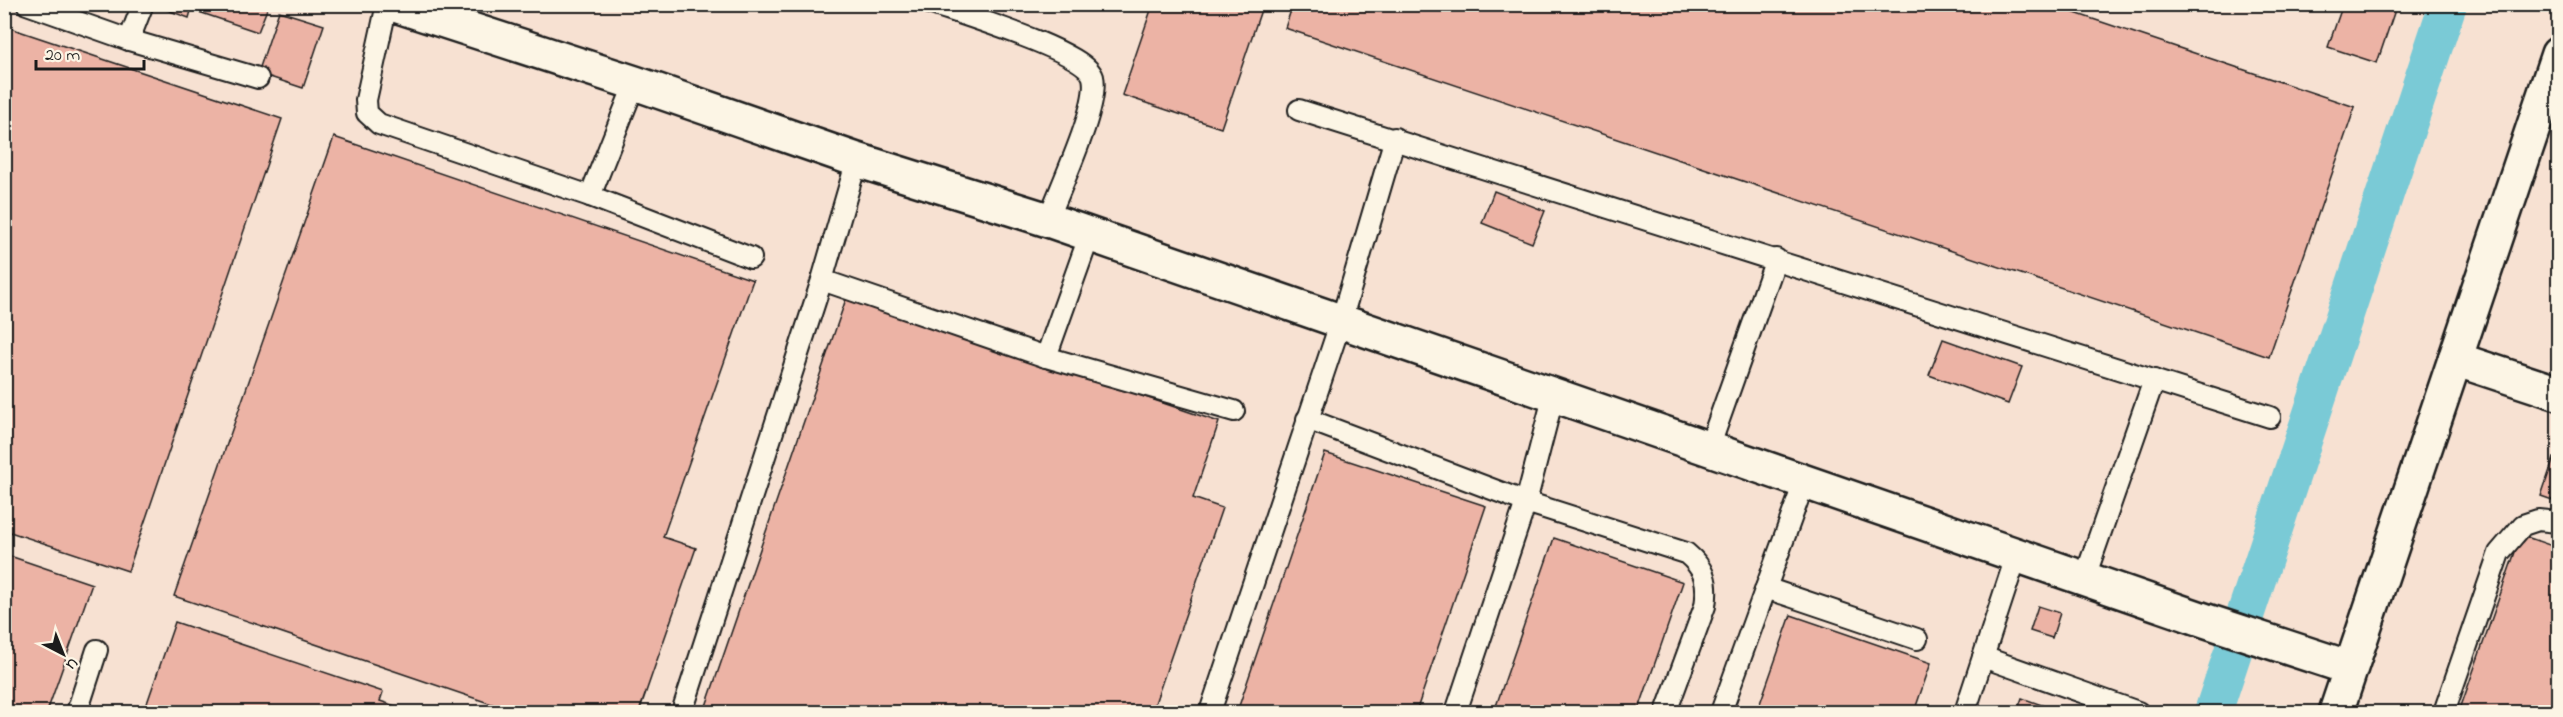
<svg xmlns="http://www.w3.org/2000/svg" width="2563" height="717" font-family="'Indie Flower',sans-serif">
<rect width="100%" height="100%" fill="#fcf5e5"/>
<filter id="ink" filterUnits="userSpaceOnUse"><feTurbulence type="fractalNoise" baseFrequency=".0167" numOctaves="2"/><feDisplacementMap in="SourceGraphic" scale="12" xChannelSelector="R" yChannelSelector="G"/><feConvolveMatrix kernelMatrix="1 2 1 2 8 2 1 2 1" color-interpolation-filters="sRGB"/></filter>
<g filter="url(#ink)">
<!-- built -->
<path fill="#f7e1d2" d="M4,5H2558V712H5Z"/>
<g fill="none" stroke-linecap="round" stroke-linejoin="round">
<!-- canal -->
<path stroke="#7acad6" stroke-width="38" d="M2213,712L2448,4"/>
</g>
<!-- building -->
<g fill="#ecb3a5" stroke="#1c1c1c" stroke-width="1.5">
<path d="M159,4H193L189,18L159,7Z"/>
<path d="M199,4H269L258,32L196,11Z"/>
<path d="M1153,4H1263L1221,128L1122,95Z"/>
<path d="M1293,4H2048L2355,107L2269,357L1285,28Z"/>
<path d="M2343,4H2397L2377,63L2328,47Z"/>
<path d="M279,11L324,25L303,88L258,73Z"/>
<path d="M4,26L282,119L128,571L4,530Z"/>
<path d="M334,137L753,280L663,537L696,548L639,712H515L174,596Z"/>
<path d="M1494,191L1545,211L1532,243L1482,223Z"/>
<path d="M847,296L1219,422L1193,498L1222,508L1152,712H704Z"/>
<path d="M1943,339L2022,367L2008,404L1929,375Z"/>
<path d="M1325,453L1486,506L1416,712H1237Z"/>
<path d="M2554,458L2558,459V502L2541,496Z"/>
<path d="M2521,535L2558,548V712H2459Z"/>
<path d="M1554,538L1683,582L1638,712H1494Z"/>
<path d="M4,554L92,584L47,712H4Z"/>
<path d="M2038,606L2060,613L2052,638L2030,631Z"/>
<path d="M1791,615L1931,663L1914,712H1757Z"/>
<path d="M175,622L383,692L380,701L413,712H144Z"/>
<path d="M2022,698L2061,712H2017Z"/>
</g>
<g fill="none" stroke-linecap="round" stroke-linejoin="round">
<defs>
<g id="service">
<path d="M27,4L129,40L258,78"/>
<path d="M387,4L366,100L367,113L379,124L590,196L751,258"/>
<path d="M932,4C960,14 1085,51 1093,77C1100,105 1059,190 1048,220"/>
<path d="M129,40L143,4"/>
<path d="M1299,110L2270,417"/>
<path d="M590,196L635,83"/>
<path d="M822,280L1046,357L1234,411"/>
<path d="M1046,357L1090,234"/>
<path d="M1307,419L1526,502L1686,553C1704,568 1709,581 1705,606L1666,712"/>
<path d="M1709,448L1776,259"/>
<path d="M2085,577L2154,380"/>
<path d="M1766,588L1917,639"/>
<path d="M1983,657L2138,712"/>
<path d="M77,712L97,650"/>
<path d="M682,712L822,280L857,160"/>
<path d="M1210,712L1341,321L1395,138"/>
<path d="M1456,712L1526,502L1554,394"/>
<path d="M1721,712L1805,480"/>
<path d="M1965,712L2017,554"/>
<path d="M2444,712L2499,553L2523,525L2538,520L2558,522"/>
</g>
<g id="minor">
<path d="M392,4L635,83L857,160L1048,220L2207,621L2350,668"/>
<path d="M2455,359L2558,393"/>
<path d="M2336,712L2558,54"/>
</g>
</defs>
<!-- service casing -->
<use href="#service" stroke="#1c1c1c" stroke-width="24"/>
<!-- minor casing -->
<use href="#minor" stroke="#1c1c1c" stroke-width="38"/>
<!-- service -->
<use href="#service" stroke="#fcf5e5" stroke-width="20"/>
<!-- minor -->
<use href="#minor" stroke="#fcf5e5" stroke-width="33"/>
</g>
</g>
<!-- margin -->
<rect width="2563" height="717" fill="none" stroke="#fcf5e5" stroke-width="24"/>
<rect x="12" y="12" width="2539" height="693" fill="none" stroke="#1c1c1c" stroke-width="2" filter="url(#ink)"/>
<!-- north arrow -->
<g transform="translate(63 654) rotate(138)" stroke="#fcf5e5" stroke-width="4.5" paint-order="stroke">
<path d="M0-4.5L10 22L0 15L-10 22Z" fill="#1c1c1c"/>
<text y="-9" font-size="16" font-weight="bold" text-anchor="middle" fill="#1c1c1c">U</text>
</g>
<!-- scale -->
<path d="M36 60v9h108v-9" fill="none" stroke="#1c1c1c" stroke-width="3"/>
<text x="45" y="60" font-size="18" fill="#1c1c1c" stroke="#fcf5e5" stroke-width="4.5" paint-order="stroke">20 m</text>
</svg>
